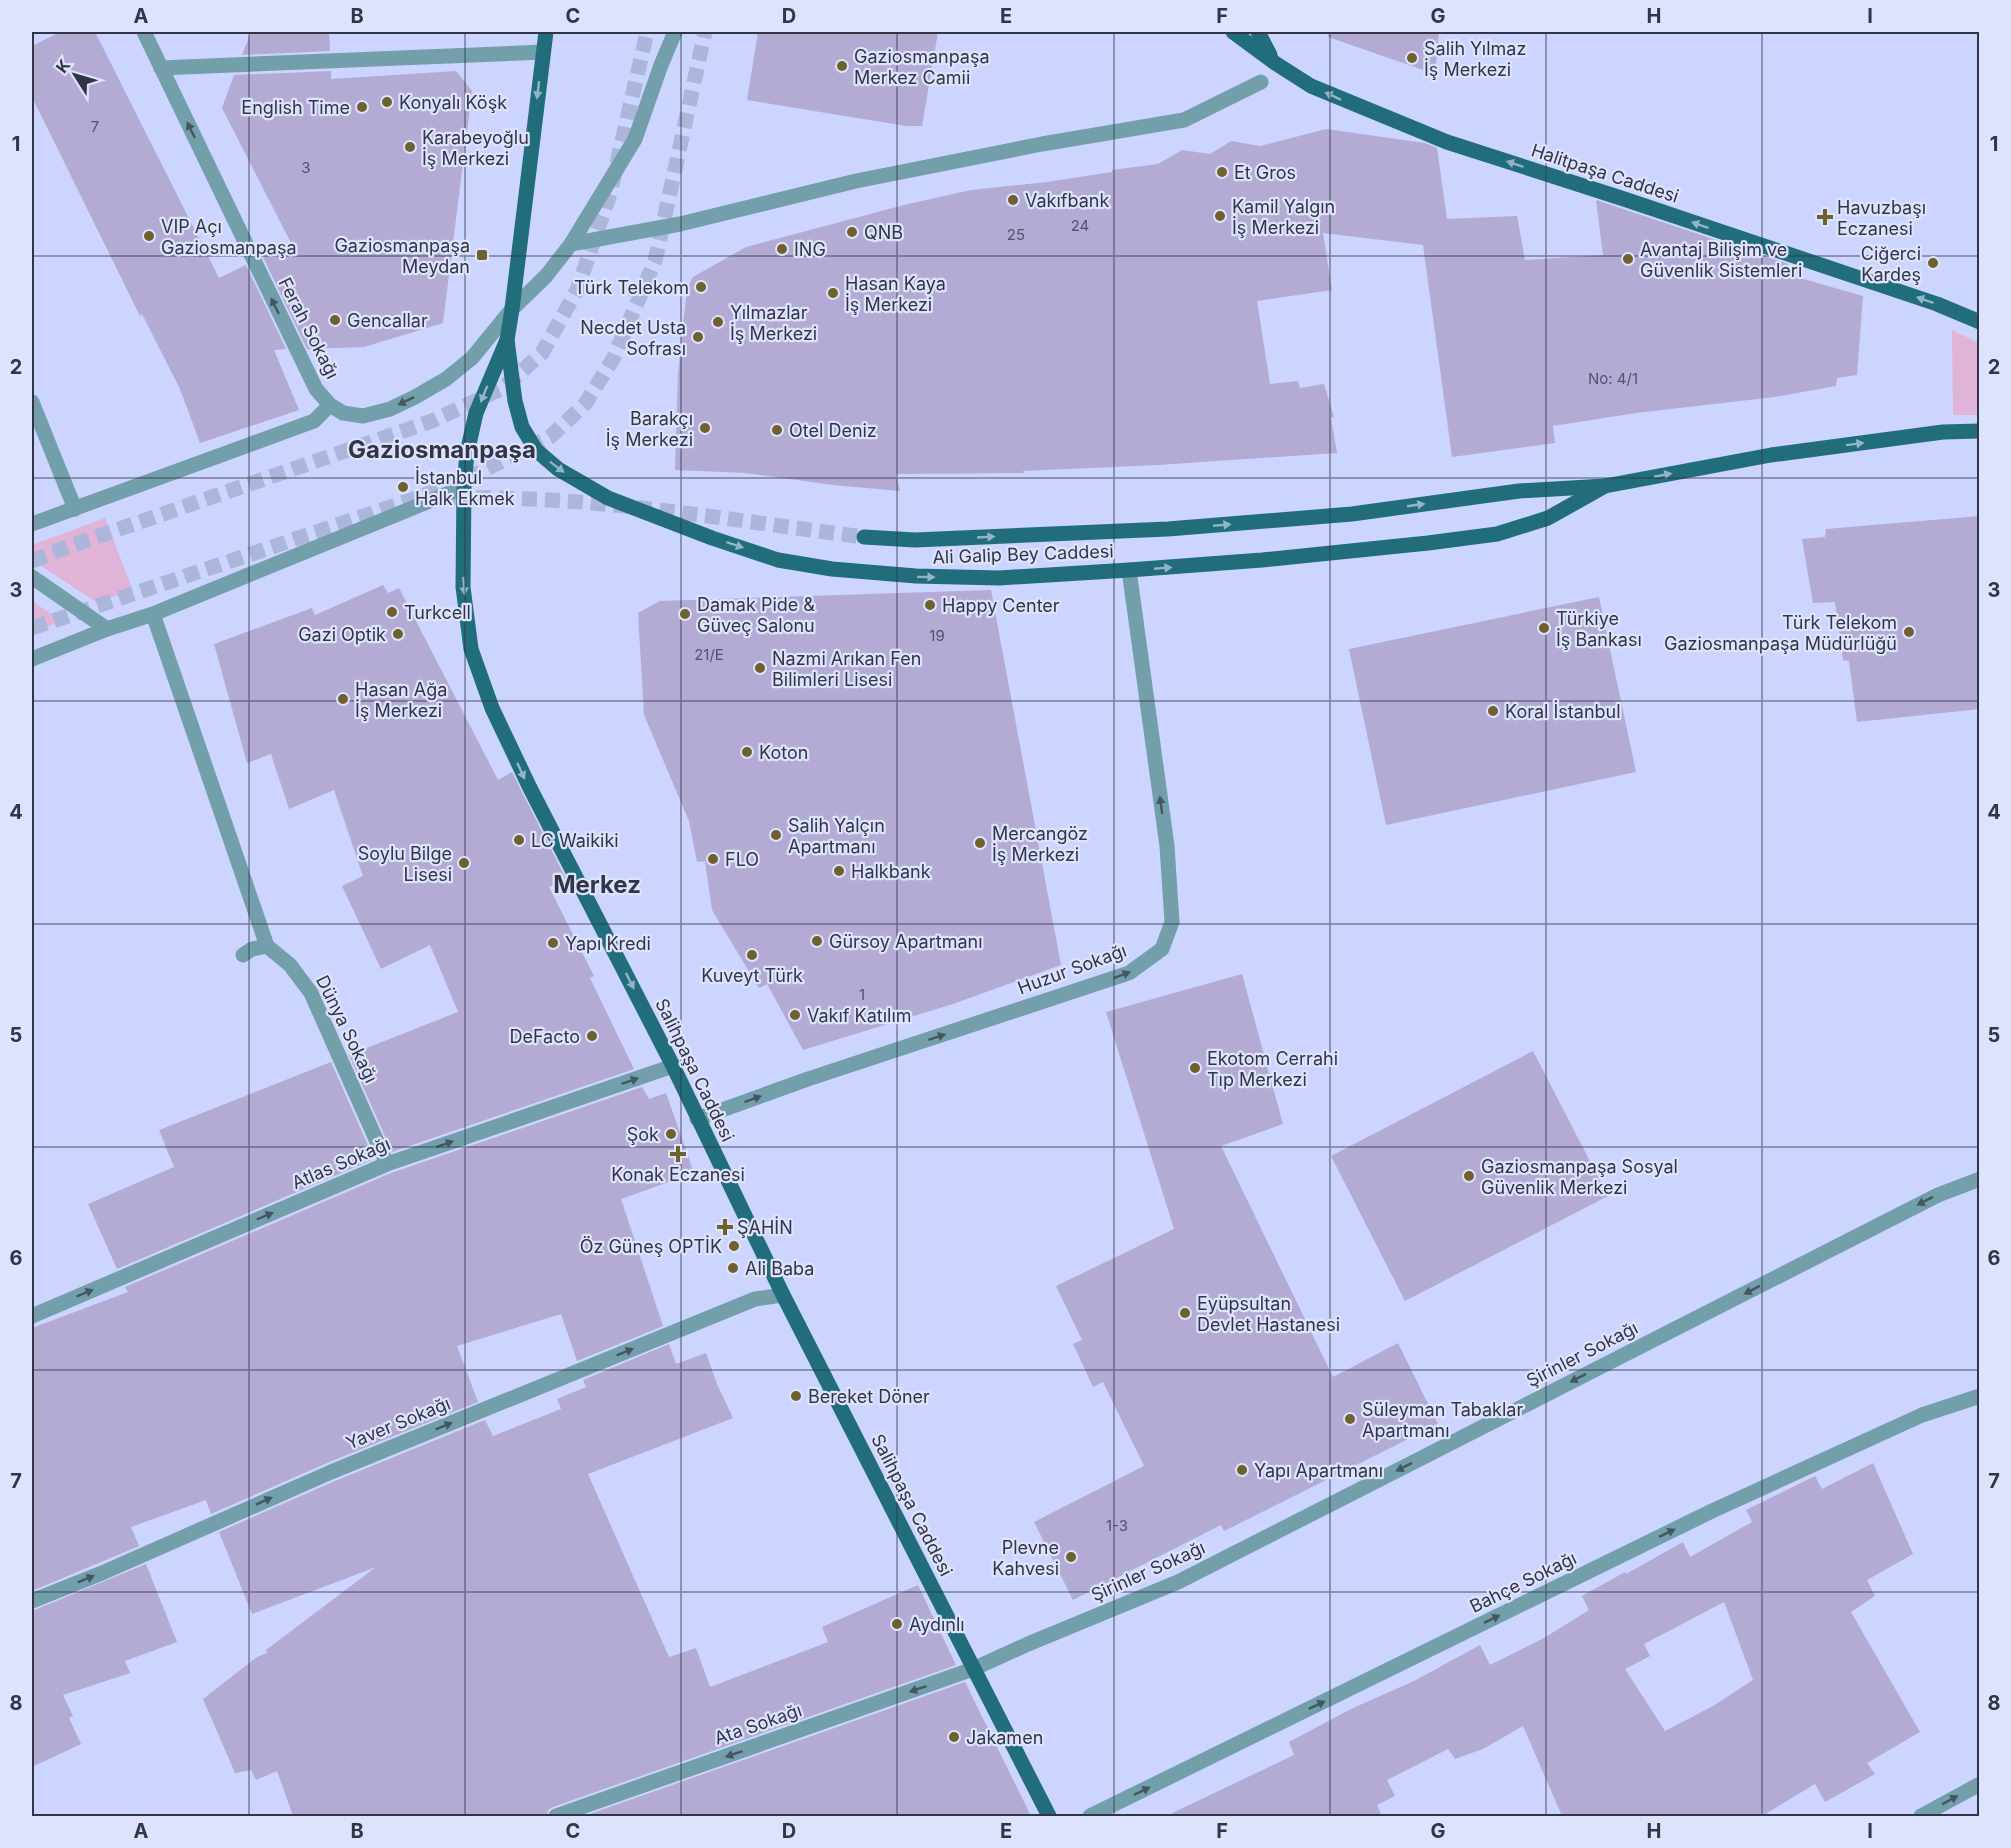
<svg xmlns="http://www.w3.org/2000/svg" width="2011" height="1848" font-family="Inter,sans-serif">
<rect width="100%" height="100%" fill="#cbd5ff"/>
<!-- green -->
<g fill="#e0b4d6">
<path d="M1952,330L1979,343V415H1953Z"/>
<path d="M105,518L133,591L96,602L32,560V545Z"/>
<path d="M32,601L61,621L32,633Z"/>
</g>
<!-- building -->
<g fill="#b3abd4" fill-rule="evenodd">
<path d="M60,32H95L219,278L246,265L286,349L274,350L299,410L200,443L180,389L142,314L140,316L32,97V46Z"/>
<path d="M251,32H329L330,51L242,55Z"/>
<path d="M758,32H938L922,126H906L747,100Z"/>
<path d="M1329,32H1439L1435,74L1328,37Z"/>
<path d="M331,71V79L456,71L472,91L443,323L364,347L307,349L263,257L291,243L222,108L234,75Z"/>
<path d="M1326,129L1425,143L1437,148L1447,219L1517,216L1525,260L1603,255L1596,200L1788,264L1786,274L1863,296L1857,375L1837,378L1836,386L1775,397L1636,413L1553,426L1555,443L1452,457L1423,245L1323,233L1332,290L1257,301L1270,384L1298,381L1300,388L1324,384L1334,417L1331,418L1337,453L1158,465L1023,471L1024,473L896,474L900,491L833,485L745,473L675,470L678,373L687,288L693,277L746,247L904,205L971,190L1047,182L1112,172V170L1158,164L1182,150L1210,154L1231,141L1260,146Z"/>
<path d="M1980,516V709L1857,722L1849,661L1843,660L1835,602L1813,603L1802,539L1825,537L1826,529Z"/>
<path d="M383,585L388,593L399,588L498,780L512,772L566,879L549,887L594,976L590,978L634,1069L392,1152L349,1055L458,1012L430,945L381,969L342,886L363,876L334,790L289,809L271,754L247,763L214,644L312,608L315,615Z"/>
<path d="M991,590L1061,965L953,1004L803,1050L767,984L759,988L712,910L705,861L697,862L689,821L644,715L638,613L660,601Z"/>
<path d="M1599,597L1636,772L1386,825L1349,649Z"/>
<path d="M1242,974L1283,1124L1221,1146L1333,1377L1398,1343L1438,1424L1224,1531L1221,1525L1073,1600L1034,1522L1144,1466L1103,1382L1093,1387L1073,1344L1082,1340L1056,1286L1174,1229L1106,1012Z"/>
<path d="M1533,1051L1608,1196L1405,1301L1331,1156Z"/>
<path d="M331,1062L374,1159L117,1269L88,1204L174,1167L159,1130Z"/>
<path d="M642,1087L649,1099L666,1093L694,1173L621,1199L663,1326L577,1361L561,1314L457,1346L478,1402L327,1463L211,1514L206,1500L131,1527L139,1546L32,1591V1328L128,1292L125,1287L391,1173Z"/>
<path d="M669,1344L676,1364L706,1353L717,1384L733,1418L588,1474L669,1657L696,1648L710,1687L828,1642L822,1627L918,1585L956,1665L553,1807L548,1810L547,1816H293L277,1771L256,1780L251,1770L235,1773L203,1699L257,1657L267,1653L266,1650L376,1567L252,1614L219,1532L335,1481L485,1420L493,1436L561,1409L557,1399L586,1387L583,1380Z"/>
<path d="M1873,1463L1913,1554L1867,1580L1875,1596L1851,1612L1920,1732L1867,1763L1875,1774L1825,1802L1815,1784L1762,1816H1562L1523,1726L1483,1749L1455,1759L1448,1749L1387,1780L1395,1796L1377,1805L1382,1816H1166L1294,1755L1289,1742L1353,1708L1414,1681L1480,1645L1490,1665L1544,1638L1589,1610L1582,1596L1625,1572L1626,1574L1683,1542L1690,1557L1752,1522L1746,1510L1815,1476L1822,1489ZM1724,1602L1753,1680L1713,1706L1665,1731L1625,1669L1650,1656L1644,1644Z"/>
<path d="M146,1564L177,1642L125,1661L130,1673L63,1695L73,1716L69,1718L81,1744L32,1767V1611Z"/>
<path d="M965,1682L1031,1816H584Z"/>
</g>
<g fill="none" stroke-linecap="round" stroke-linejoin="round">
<!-- major-tunnel -->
<g stroke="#acb5da" stroke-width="15" stroke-dasharray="15 8" stroke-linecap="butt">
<path d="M453,498C590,495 729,520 864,537"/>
<path d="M32,561L70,546L432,421L503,388L542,353L577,290L610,194L647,32"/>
<path d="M32,628L414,499L464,480L550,437L585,404L613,359L655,261L705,32"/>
</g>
<!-- minor -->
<g stroke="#739faa" stroke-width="15">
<path d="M144,32L316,389L330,405L343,413L363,416L390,409L415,397L446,379L472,358L512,309L546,276L571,244L635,139L661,65L675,32"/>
<path d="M161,68L543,52"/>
<path d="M571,244L680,224L856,181L1042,144L1184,120L1261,82"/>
<path d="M32,402L75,509"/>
<path d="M32,524L314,421L330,405"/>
<path d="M32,577L107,629"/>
<path d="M153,614L267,946"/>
<path d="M32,659L107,629L153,614L464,487"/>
<path d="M243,955L252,949L267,946L290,965L311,993L387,1164"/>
<path d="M697,1119L808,1079L1129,973L1162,949L1172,922L1167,846L1129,570"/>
<path d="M32,1316L387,1164L673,1066"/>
<path d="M32,1601L102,1573L331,1472L755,1299L783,1295"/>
<path d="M556,1816L973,1669L1028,1644L1178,1582L1938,1195L1980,1179"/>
<path d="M1090,1816L1712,1511L1922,1415L1980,1396"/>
<path d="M1921,1816L1980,1784"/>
</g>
<!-- major -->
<g stroke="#216d7c" stroke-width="15">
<path d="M546,32L512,309L507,340L476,413L467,453L464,487L463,587L471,649L492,708L530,788L673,1066L783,1295L1049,1816"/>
<path d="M1233,32L1275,63L1311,86L1447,142L1624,199L1937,304L1980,322"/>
<path d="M1258,32L1270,55"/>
<path d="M507,340L515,401L522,427L536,450L558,469L608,498L712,538L778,560L832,569L916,576L999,578L1129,570L1262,560L1428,543L1497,534L1548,518L1605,486"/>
<path d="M864,537L915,540L1168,529L1352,514L1519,491L1605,486L1771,455L1943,432L1980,431"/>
</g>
</g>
<!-- one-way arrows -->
<defs><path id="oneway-solid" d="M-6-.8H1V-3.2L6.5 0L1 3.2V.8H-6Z" transform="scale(1.5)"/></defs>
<g fill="#92b4c9">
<use href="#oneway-solid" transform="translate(538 90) rotate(97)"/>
<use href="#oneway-solid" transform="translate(1333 96) rotate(-155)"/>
<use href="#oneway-solid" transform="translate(1515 164) rotate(-162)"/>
<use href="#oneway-solid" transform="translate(1700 225) rotate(-161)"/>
<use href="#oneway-solid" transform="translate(1925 300) rotate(-161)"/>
<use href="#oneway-solid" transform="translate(484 394) rotate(112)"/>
<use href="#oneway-solid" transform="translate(1855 444) rotate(-7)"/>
<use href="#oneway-solid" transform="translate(557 467) rotate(37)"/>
<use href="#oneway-solid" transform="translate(1663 475) rotate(-11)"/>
<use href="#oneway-solid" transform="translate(1416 505) rotate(-8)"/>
<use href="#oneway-solid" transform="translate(1222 525) rotate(-5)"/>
<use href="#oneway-solid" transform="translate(986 537) rotate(-3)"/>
<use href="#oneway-solid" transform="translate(735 545) rotate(18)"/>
<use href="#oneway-solid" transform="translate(1163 568) rotate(-5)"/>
<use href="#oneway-solid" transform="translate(926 577) rotate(1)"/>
<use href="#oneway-solid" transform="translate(464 586) rotate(86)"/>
<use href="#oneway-solid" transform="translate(521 771) rotate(65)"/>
<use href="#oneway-solid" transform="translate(630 981) rotate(63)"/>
</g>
<g fill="#455564">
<use href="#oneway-solid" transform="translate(191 130) rotate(-116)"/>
<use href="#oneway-solid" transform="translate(275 306) rotate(-116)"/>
<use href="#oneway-solid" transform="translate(406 401) rotate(154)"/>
<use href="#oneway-solid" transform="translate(1161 805) rotate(-98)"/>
<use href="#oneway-solid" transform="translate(1122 975) rotate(-21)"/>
<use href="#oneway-solid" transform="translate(937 1037) rotate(-18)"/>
<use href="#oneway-solid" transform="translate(630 1081) rotate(-19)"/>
<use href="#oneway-solid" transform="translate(753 1099) rotate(-20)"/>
<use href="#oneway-solid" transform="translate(445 1144) rotate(-19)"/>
<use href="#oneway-solid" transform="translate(1925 1201) rotate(153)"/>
<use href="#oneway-solid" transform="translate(265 1216) rotate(-23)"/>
<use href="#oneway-solid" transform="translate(1752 1290) rotate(153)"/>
<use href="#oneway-solid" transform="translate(85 1293) rotate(-23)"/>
<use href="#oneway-solid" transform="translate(625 1352) rotate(-22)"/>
<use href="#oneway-solid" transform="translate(1578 1378) rotate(153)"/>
<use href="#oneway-solid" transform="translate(444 1426) rotate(-22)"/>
<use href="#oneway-solid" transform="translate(1404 1467) rotate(153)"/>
<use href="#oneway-solid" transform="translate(264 1501) rotate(-24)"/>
<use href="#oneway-solid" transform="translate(1667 1533) rotate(-26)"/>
<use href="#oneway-solid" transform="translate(86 1579) rotate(-22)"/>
<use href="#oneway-solid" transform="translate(1492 1619) rotate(-26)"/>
<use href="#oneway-solid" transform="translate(918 1689) rotate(161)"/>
<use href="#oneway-solid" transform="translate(1317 1705) rotate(-26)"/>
<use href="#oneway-solid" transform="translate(734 1754) rotate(161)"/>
<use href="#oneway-solid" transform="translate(1142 1791) rotate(-26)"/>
<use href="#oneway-solid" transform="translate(1950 1800) rotate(-29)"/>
</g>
<!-- grid -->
<path fill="none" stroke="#313546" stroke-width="1.5" stroke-opacity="0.55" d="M249,32V1816M465,32V1816M681,32V1816M897,32V1816M1114,32V1816M1330,32V1816M1546,32V1816M1762,32V1816M32,256H1980M32,478H1980M32,701H1980M32,924H1980M32,1147H1980M32,1370H1980M32,1592H1980"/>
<!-- markers -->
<g fill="#6f612e" stroke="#dde3fc" stroke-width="2">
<circle cx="1412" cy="58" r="6"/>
<circle cx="842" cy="66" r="6"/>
<circle cx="387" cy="102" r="6"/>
<circle cx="362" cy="107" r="6"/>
<circle cx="410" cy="147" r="6"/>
<circle cx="1222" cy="172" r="6"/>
<circle cx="1013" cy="200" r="6"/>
<circle cx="1220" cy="216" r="6"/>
<path d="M1822 208h6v6h6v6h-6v6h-6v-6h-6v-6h6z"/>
<circle cx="852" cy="232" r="6"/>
<circle cx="149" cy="236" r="6"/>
<circle cx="782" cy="249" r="6"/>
<rect x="476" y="249" width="12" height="12" rx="3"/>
<circle cx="1628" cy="259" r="6"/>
<circle cx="1933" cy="263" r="6"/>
<circle cx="701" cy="287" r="6"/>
<circle cx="833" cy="293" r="6"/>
<circle cx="335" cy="320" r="6"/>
<circle cx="718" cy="322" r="6"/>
<circle cx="698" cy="337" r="6"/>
<circle cx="705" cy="428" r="6"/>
<circle cx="777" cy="430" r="6"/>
<circle cx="403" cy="487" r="6"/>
<circle cx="930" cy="605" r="6"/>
<circle cx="392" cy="612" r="6"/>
<circle cx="685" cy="614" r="6"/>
<circle cx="1544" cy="628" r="6"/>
<circle cx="1909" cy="632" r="6"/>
<circle cx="398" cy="634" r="6"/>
<circle cx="760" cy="668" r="6"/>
<circle cx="343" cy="699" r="6"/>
<circle cx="1493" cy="711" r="6"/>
<circle cx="747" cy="752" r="6"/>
<circle cx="776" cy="835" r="6"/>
<circle cx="519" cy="840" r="6"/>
<circle cx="980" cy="843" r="6"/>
<circle cx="713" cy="859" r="6"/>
<circle cx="464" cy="863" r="6"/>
<circle cx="839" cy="871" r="6"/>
<circle cx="817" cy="941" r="6"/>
<circle cx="553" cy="943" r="6"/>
<circle cx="752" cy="955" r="6"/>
<circle cx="795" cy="1015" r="6"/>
<circle cx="592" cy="1036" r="6"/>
<circle cx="1195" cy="1068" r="6"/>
<circle cx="671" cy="1134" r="6"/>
<path d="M675 1145h6v6h6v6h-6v6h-6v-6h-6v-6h6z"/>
<circle cx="1469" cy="1176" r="6"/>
<path d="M722 1218h6v6h6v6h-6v6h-6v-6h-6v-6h6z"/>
<circle cx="734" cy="1246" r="6"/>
<circle cx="733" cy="1268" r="6"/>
<circle cx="1185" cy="1313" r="6"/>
<circle cx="796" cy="1396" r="6"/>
<circle cx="1350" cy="1419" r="6"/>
<circle cx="1242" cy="1470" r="6"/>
<circle cx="1071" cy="1557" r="6"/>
<circle cx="897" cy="1624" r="6"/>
<circle cx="954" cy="1737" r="6"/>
</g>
<g text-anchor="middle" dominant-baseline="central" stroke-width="4.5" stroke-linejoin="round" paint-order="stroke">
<!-- number labels -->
<g font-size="15" fill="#52526a">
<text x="95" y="126">7</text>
<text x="306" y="167">3</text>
<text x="1080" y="225">24</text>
<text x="1016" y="234">25</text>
<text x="1613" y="378">No: 4/1</text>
<text x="937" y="635">19</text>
<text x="709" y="654">21/E</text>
<text x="862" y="994">1</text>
<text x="1117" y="1525">1-3</text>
</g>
<!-- poi labels -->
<g font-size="18" fill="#313546" stroke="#dde3fc" text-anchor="start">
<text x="1424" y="48">Salih Yılmaz<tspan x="1424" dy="21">İş Merkezi</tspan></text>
<text x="854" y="56">Gaziosmanpaşa<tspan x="854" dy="21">Merkez Camii</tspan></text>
<text x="399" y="102">Konyalı Köşk</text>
<text x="350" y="107" text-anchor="end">English Time</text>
<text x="422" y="137">Karabeyoğlu<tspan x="422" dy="21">İş Merkezi</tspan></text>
<text x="1234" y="172">Et Gros</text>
<text x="1025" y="200">Vakıfbank</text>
<text x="1232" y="206">Kamil Yalgın<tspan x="1232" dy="21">İş Merkezi</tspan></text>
<text x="1837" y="207">Havuzbaşı<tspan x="1837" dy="21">Eczanesi</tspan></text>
<text x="161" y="226">VIP Açı<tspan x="161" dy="21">Gaziosmanpaşa</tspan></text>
<text x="864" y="232">QNB</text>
<text x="470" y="245" text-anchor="end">Gaziosmanpaşa<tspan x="470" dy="21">Meydan</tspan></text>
<text x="794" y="249">ING</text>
<text x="1640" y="249">Avantaj Bilişim ve<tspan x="1640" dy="21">Güvenlik Sistemleri</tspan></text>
<text x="1921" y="253" text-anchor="end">Ciğerci<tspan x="1921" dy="21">Kardeş</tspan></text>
<text x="845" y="283">Hasan Kaya<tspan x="845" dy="21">İş Merkezi</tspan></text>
<text x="689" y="287" text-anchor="end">Türk Telekom</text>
<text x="730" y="312">Yılmazlar<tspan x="730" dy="21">İş Merkezi</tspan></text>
<text x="347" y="320">Gencallar</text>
<text x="686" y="327" text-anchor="end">Necdet Usta<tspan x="686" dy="21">Sofrası</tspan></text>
<text x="693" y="418" text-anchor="end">Barakçı<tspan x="693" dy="21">İş Merkezi</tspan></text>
<text x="789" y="430">Otel Deniz</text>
<text x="415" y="477">İstanbul<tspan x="415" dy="21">Halk Ekmek</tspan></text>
<text x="697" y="604">Damak Pide &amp;<tspan x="697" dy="21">Güveç Salonu</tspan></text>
<text x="942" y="605">Happy Center</text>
<text x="404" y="612">Turkcell</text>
<text x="1556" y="618">Türkiye<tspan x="1556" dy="21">İş Bankası</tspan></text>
<text x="1897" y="622" text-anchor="end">Türk Telekom<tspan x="1897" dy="21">Gaziosmanpaşa Müdürlüğü</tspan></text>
<text x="386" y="634" text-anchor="end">Gazi Optik</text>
<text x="772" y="658">Nazmi Arıkan Fen<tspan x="772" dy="21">Bilimleri Lisesi</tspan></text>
<text x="355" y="689">Hasan Ağa<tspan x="355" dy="21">İş Merkezi</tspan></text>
<text x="1505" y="711">Koral İstanbul</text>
<text x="759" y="752">Koton</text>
<text x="788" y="825">Salih Yalçın<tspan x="788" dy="21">Apartmanı</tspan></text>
<text x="992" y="833">Mercangöz<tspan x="992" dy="21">İş Merkezi</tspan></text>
<text x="531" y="840">LC Waikiki</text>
<text x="452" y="853" text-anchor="end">Soylu Bilge<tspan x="452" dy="21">Lisesi</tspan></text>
<text x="725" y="859">FLO</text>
<text x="851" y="871">Halkbank</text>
<text x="829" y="941">Gürsoy Apartmanı</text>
<text x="565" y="943">Yapı Kredi</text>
<text x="752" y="975" text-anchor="middle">Kuveyt Türk</text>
<text x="807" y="1015">Vakıf Katılım</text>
<text x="580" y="1036" text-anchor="end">DeFacto</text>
<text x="1207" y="1058">Ekotom Cerrahi<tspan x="1207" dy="21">Tıp Merkezi</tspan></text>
<text x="659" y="1134" text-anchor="end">Şok</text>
<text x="1481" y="1166">Gaziosmanpaşa Sosyal<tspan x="1481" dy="21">Güvenlik Merkezi</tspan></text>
<text x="678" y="1174" text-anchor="middle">Konak Eczanesi</text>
<text x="737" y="1227">ŞAHİN</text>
<text x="722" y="1246" text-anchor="end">Öz Güneş OPTİK</text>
<text x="745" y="1268">Ali Baba</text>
<text x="1197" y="1303">Eyüpsultan<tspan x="1197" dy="21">Devlet Hastanesi</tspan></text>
<text x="808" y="1396">Bereket Döner</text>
<text x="1362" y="1409">Süleyman Tabaklar<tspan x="1362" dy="21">Apartmanı</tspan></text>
<text x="1254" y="1470">Yapı Apartmanı</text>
<text x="1059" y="1547" text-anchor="end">Plevne<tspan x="1059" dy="21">Kahvesi</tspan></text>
<text x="909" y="1624">Aydınlı</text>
<text x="966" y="1737">Jakamen</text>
</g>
<!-- street labels -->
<g font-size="18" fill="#313546" stroke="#dde3fc">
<text transform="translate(1605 173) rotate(18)">Halitpaşa Caddesi</text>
<text transform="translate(309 328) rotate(63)">Ferah Sokağı</text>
<text transform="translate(1023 554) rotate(-2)">Ali Galip Bey Caddesi</text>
<text transform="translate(1072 969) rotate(-20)">Huzur Sokağı</text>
<text transform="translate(347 1029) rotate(64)">Dünya Sokağı</text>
<text transform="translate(695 1070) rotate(64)">Salihpaşa Caddesi</text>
<text transform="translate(341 1163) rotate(-23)">Atlas Sokağı</text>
<text transform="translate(1582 1354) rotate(-27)">Şirinler Sokağı</text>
<text transform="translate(398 1423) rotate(-22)">Yaver Sokağı</text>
<text transform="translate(912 1505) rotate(63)">Salihpaşa Caddesi</text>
<text transform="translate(1148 1571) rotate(-24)">Şirinler Sokağı</text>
<text transform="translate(1523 1582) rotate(-26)">Bahçe Sokağı</text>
<text transform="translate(758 1724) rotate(-19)">Ata Sokağı</text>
</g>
<!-- district labels -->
<g font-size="24" font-weight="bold" fill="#313546" stroke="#dde3fc">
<text x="442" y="449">Gaziosmanpaşa</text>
<text x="597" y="884">Merkez</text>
</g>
</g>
<!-- border -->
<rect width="2011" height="1848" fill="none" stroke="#dde3fc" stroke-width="66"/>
<!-- north arrow -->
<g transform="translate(75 75) rotate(307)" stroke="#dde3fc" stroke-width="4.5" paint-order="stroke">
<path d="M0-4.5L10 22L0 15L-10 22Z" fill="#313546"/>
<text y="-9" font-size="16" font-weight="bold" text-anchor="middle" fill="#313546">K</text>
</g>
<rect x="33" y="33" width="1945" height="1782" fill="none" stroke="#313546" stroke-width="2"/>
<g font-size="20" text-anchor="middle" font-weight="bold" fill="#313546">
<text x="141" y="23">A</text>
<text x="357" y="23">B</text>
<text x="573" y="23">C</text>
<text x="789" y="23">D</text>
<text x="1006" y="23">E</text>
<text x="1222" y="23">F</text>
<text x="1438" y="23">G</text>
<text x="1654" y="23">H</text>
<text x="1870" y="23">I</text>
<text x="16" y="151">1</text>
<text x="1994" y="151">1</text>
<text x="16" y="374">2</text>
<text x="1994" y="374">2</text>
<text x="16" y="597">3</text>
<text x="1994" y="597">3</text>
<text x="16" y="819">4</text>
<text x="1994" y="819">4</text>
<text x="16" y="1042">5</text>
<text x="1994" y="1042">5</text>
<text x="16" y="1265">6</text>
<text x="1994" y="1265">6</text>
<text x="16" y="1488">7</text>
<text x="1994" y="1488">7</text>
<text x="16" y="1710">8</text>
<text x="1994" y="1710">8</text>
<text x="141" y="1838">A</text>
<text x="357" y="1838">B</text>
<text x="573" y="1838">C</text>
<text x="789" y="1838">D</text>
<text x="1006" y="1838">E</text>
<text x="1222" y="1838">F</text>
<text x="1438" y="1838">G</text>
<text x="1654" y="1838">H</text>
<text x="1870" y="1838">I</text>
</g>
</svg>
